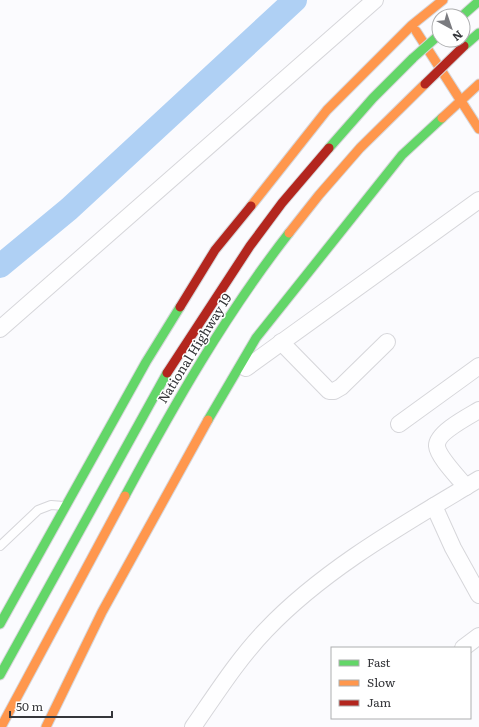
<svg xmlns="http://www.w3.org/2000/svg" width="479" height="727" font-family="Literata,serif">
<rect width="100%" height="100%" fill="#fbfbfe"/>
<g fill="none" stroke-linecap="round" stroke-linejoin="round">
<!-- river -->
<path stroke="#afd0f4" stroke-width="24" d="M0,266L69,209L295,0"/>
<defs>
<path id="lane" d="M0,546L38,510L51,505L64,506"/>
<g id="street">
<path d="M0,329L375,0"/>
<path d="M281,342L329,391H334L341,387L387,342"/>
<path d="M246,368L479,200"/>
<path d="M399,424L479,366"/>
<path d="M466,487C459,478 438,457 437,446C436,433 469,416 479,410"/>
<path d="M434,506L453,548L479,595"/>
<path d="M463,648L479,636"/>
<path d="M193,727C216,694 238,659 266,630C325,568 406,523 479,479"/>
</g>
<g id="fast">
<path d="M462,16L479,1"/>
<path d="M464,46L479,33"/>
<path d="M329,148L373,98L413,58"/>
<path d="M208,420L256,338L402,155L442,118"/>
<path d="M125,496C174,405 225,315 289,233"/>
<path d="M0,624L146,362L180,307"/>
<path d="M0,675L167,373"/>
</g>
<g id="slow">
<path d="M416,31L479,129"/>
<path d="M442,118L479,84"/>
<path d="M251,206L327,110L412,25L443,0"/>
<path d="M289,233L319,195L360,148L425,84"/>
<path d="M1,727L125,496"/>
<path d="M46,727L102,612L208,420"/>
</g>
<g id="jam">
<path d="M180,307L215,250L251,206"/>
<path d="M167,373L250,246L282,203L329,148"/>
</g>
</defs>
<!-- lane casing -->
<use href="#lane" stroke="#d6d6da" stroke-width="10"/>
<!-- street casing -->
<use href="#street" stroke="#d6d6da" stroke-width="18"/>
<!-- fast casing -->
<use href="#fast" stroke="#d6d6da" stroke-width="11"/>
<!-- slow casing -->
<use href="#slow" stroke="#d6d6da" stroke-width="11"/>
<!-- jam casing -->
<use href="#jam" stroke="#d6d6da" stroke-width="11"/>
<!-- lane -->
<use href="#lane" stroke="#fefeff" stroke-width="8"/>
<!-- street -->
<use href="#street" stroke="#fefeff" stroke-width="16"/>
<!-- fast -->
<use href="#fast" stroke="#63d668" stroke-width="9"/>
<!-- slow -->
<use href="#slow" stroke="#ff974d" stroke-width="9"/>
<!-- jam -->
<use href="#jam" stroke="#b3261e" stroke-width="9"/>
<defs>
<path id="fast-bridge" d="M413,58L439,35"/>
<path id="jam-bridge" d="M425,84L464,46"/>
</defs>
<!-- fast-bridge casing -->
<use href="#fast-bridge" stroke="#d6d6da" stroke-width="11" stroke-linecap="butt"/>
<!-- jam-bridge casing -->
<use href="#jam-bridge" stroke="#d6d6da" stroke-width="11" stroke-linecap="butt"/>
<!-- fast-bridge -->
<use href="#fast-bridge" stroke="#63d668" stroke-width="9"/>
<!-- jam-bridge -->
<use href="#jam-bridge" stroke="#b3261e" stroke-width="9"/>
</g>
<g text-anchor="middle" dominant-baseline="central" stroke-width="3" stroke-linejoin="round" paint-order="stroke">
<!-- street labels -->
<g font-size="13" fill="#35363a" stroke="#fff">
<text transform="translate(194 348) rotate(-58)">National Highway 19</text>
</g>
</g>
<!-- legend -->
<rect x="331" y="647" width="140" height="72" fill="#ffffff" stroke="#aeafb0"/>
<rect x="339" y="660" width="20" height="6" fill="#63d668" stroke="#aeafb0"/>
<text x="367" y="667" font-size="12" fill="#35363a">Fast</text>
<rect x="339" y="680" width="20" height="6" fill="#ff974d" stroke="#aeafb0"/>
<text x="367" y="687" font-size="12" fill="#35363a">Slow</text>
<rect x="339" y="700" width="20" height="6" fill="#b3261e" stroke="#aeafb0"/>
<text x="367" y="707" font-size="12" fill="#35363a">Jam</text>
<!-- north arrow -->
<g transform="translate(451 28) rotate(140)"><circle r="19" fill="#ffffff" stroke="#aeafb0"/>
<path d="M0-3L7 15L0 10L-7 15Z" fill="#7a7b7f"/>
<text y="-6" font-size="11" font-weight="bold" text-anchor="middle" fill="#35363a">N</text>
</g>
<!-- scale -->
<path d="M10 711v6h102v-6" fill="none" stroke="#35363a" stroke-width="2"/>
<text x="16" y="711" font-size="12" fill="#35363a" stroke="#ffffff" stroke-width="3" paint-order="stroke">50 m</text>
</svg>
